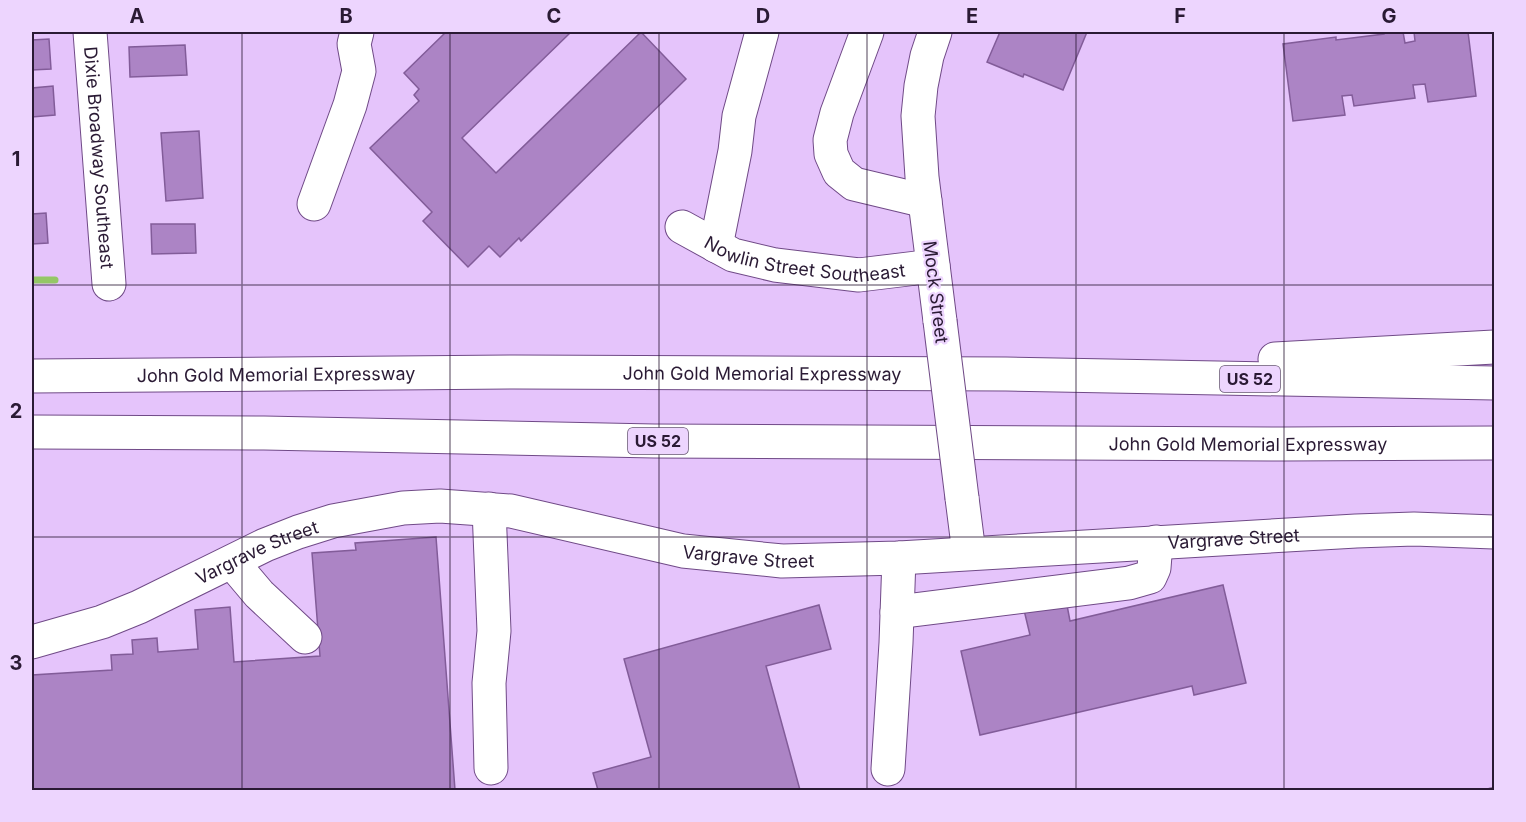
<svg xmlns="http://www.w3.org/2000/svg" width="1526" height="822" font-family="Inter,sans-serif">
<rect width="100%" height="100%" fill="#e5c4fb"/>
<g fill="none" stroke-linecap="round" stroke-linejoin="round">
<!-- stream -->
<path stroke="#94c766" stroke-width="7" d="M32,280H55"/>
</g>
<!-- building -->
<g fill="#ac84c5" stroke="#825c99" stroke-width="1.5">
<path d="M446,32H571L462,138L496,173L641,32L686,79L521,241L519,238L500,257L489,246L468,267L423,221L432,212L370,148L419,101L414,95L419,89L404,73Z"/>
<path d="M1000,32H1087L1063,90L1024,74L1023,77L987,62Z"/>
<path d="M1384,32H1403L1405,43L1415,41L1414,32H1468L1476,96L1428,102L1425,84L1413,85L1415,98L1354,106L1352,95L1342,96L1345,115L1293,121L1283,44L1336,37V40L1384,34Z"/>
<path d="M49,39L51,69L32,70V40Z"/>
<path d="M185,45L187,75L130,77L129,47Z"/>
<path d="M53,86L55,115L32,117V88Z"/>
<path d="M199,131L203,198L166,201L161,133Z"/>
<path d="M46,213L48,243L32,244V214Z"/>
<path d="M151,224H195L196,253L152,254Z"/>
<path d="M436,537L455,790H32V675L112,670L111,655L133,654L132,640L157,638L158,652L198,649L195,610L230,607L234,662L320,656L312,553L356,550L355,543Z"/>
<path d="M1223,585L1246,683L1194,695L1192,686L980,735L961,651L1030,635L1024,610L1066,600L1070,621Z"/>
<path d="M819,605L831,649L766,666L800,790H598L593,773L651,757L624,659Z"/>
</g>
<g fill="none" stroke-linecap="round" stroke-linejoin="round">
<defs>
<g id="minor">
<path id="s1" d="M90,32L109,284"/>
<path d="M867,32L837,113L830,140L831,154L839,172L854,184L925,201"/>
<path d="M935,32L927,56L921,86L918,116L922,177L940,321"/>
<path d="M314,204L350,105L359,71L354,44L357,32"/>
<path id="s2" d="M682,227L733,255L775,265L859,275L933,266"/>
<path d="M716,246L735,151L739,116L762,32"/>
<path d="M962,498L969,553"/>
<path d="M489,509L494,631L489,683L491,768"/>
<path d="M232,562L259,594L305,637"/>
<path d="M897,612L1129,583L1150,577L1154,568L1156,542"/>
<path id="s3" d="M32,642L102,622L139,607L265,545L298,532L333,521L403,508L440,506L511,511L683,551L782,561L899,558L1356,531L1414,529L1494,532"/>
<path d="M888,769L896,643L899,558"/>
</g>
<g id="highway">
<path d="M1275,359L1494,347"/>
<path id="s4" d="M32,376L514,372L1006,374L1494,383"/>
<path id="s5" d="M32,432L264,433L654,441L1284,444L1494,443"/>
</g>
</defs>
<!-- minor casing -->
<use href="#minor" stroke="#704a87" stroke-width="35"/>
<!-- highway casing -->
<use href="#highway" stroke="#704a87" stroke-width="35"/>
<!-- minor -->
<use href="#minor" stroke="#fff" stroke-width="33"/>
<!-- highway -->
<use href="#highway" stroke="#fff" stroke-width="33"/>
<!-- rail -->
<path stroke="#826a92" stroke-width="4.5" stroke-dasharray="9 4.5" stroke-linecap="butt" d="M1489,790L1494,789"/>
<defs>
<path id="minor-bridge" d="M940,321L962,498"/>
</defs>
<!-- minor-bridge casing -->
<use href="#minor-bridge" stroke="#704a87" stroke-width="35" stroke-linecap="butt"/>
<!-- minor-bridge -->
<use href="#minor-bridge" stroke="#fff" stroke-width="33"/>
</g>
<!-- grid -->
<path fill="none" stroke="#2a1a34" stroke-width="1.5" stroke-opacity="0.55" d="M242,32V790M450,32V790M659,32V790M867,32V790M1076,32V790M1284,32V790M32,285H1494M32,537H1494"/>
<g text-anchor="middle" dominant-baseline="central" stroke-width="4.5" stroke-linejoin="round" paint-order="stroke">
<!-- shield labels -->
<g fill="#edd5fe" stroke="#645271" stroke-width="1.5">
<rect x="1220" y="366" width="60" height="26" rx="4.5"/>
<rect x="628" y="428" width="60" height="26" rx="4.5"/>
</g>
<g font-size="16" font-weight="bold" fill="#2a1a34">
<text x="1250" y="379">US 52</text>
<text x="658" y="441">US 52</text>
</g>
<!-- street labels -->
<g font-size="18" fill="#2a1a34" stroke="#edd5fe">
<text stroke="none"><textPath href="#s1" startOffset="126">Dixie Broadway Southeast</textPath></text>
<text stroke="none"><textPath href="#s2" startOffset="130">Nowlin Street Southeast</textPath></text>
<text transform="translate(936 292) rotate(83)">Mock Street</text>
<text stroke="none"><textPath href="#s4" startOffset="730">John Gold Memorial Expressway</textPath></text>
<text stroke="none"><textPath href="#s4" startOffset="244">John Gold Memorial Expressway</textPath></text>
<text stroke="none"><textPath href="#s5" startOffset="1216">John Gold Memorial Expressway</textPath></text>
<text stroke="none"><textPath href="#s3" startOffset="1233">Vargrave Street</textPath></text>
<text stroke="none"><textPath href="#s3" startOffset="243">Vargrave Street</textPath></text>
<text stroke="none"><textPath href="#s3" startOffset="747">Vargrave Street</textPath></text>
</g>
</g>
<!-- border -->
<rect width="1526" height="822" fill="none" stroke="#edd5fe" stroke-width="66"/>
<rect x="33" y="33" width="1460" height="756" fill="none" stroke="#2a1a34" stroke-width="2"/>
<g font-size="20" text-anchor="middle" font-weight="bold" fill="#2a1a34">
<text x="137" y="23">A</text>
<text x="346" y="23">B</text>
<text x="554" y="23">C</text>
<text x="763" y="23">D</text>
<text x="972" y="23">E</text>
<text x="1180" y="23">F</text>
<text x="1389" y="23">G</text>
<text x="16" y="166">1</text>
<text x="16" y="418">2</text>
<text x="16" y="670">3</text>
</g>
</svg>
